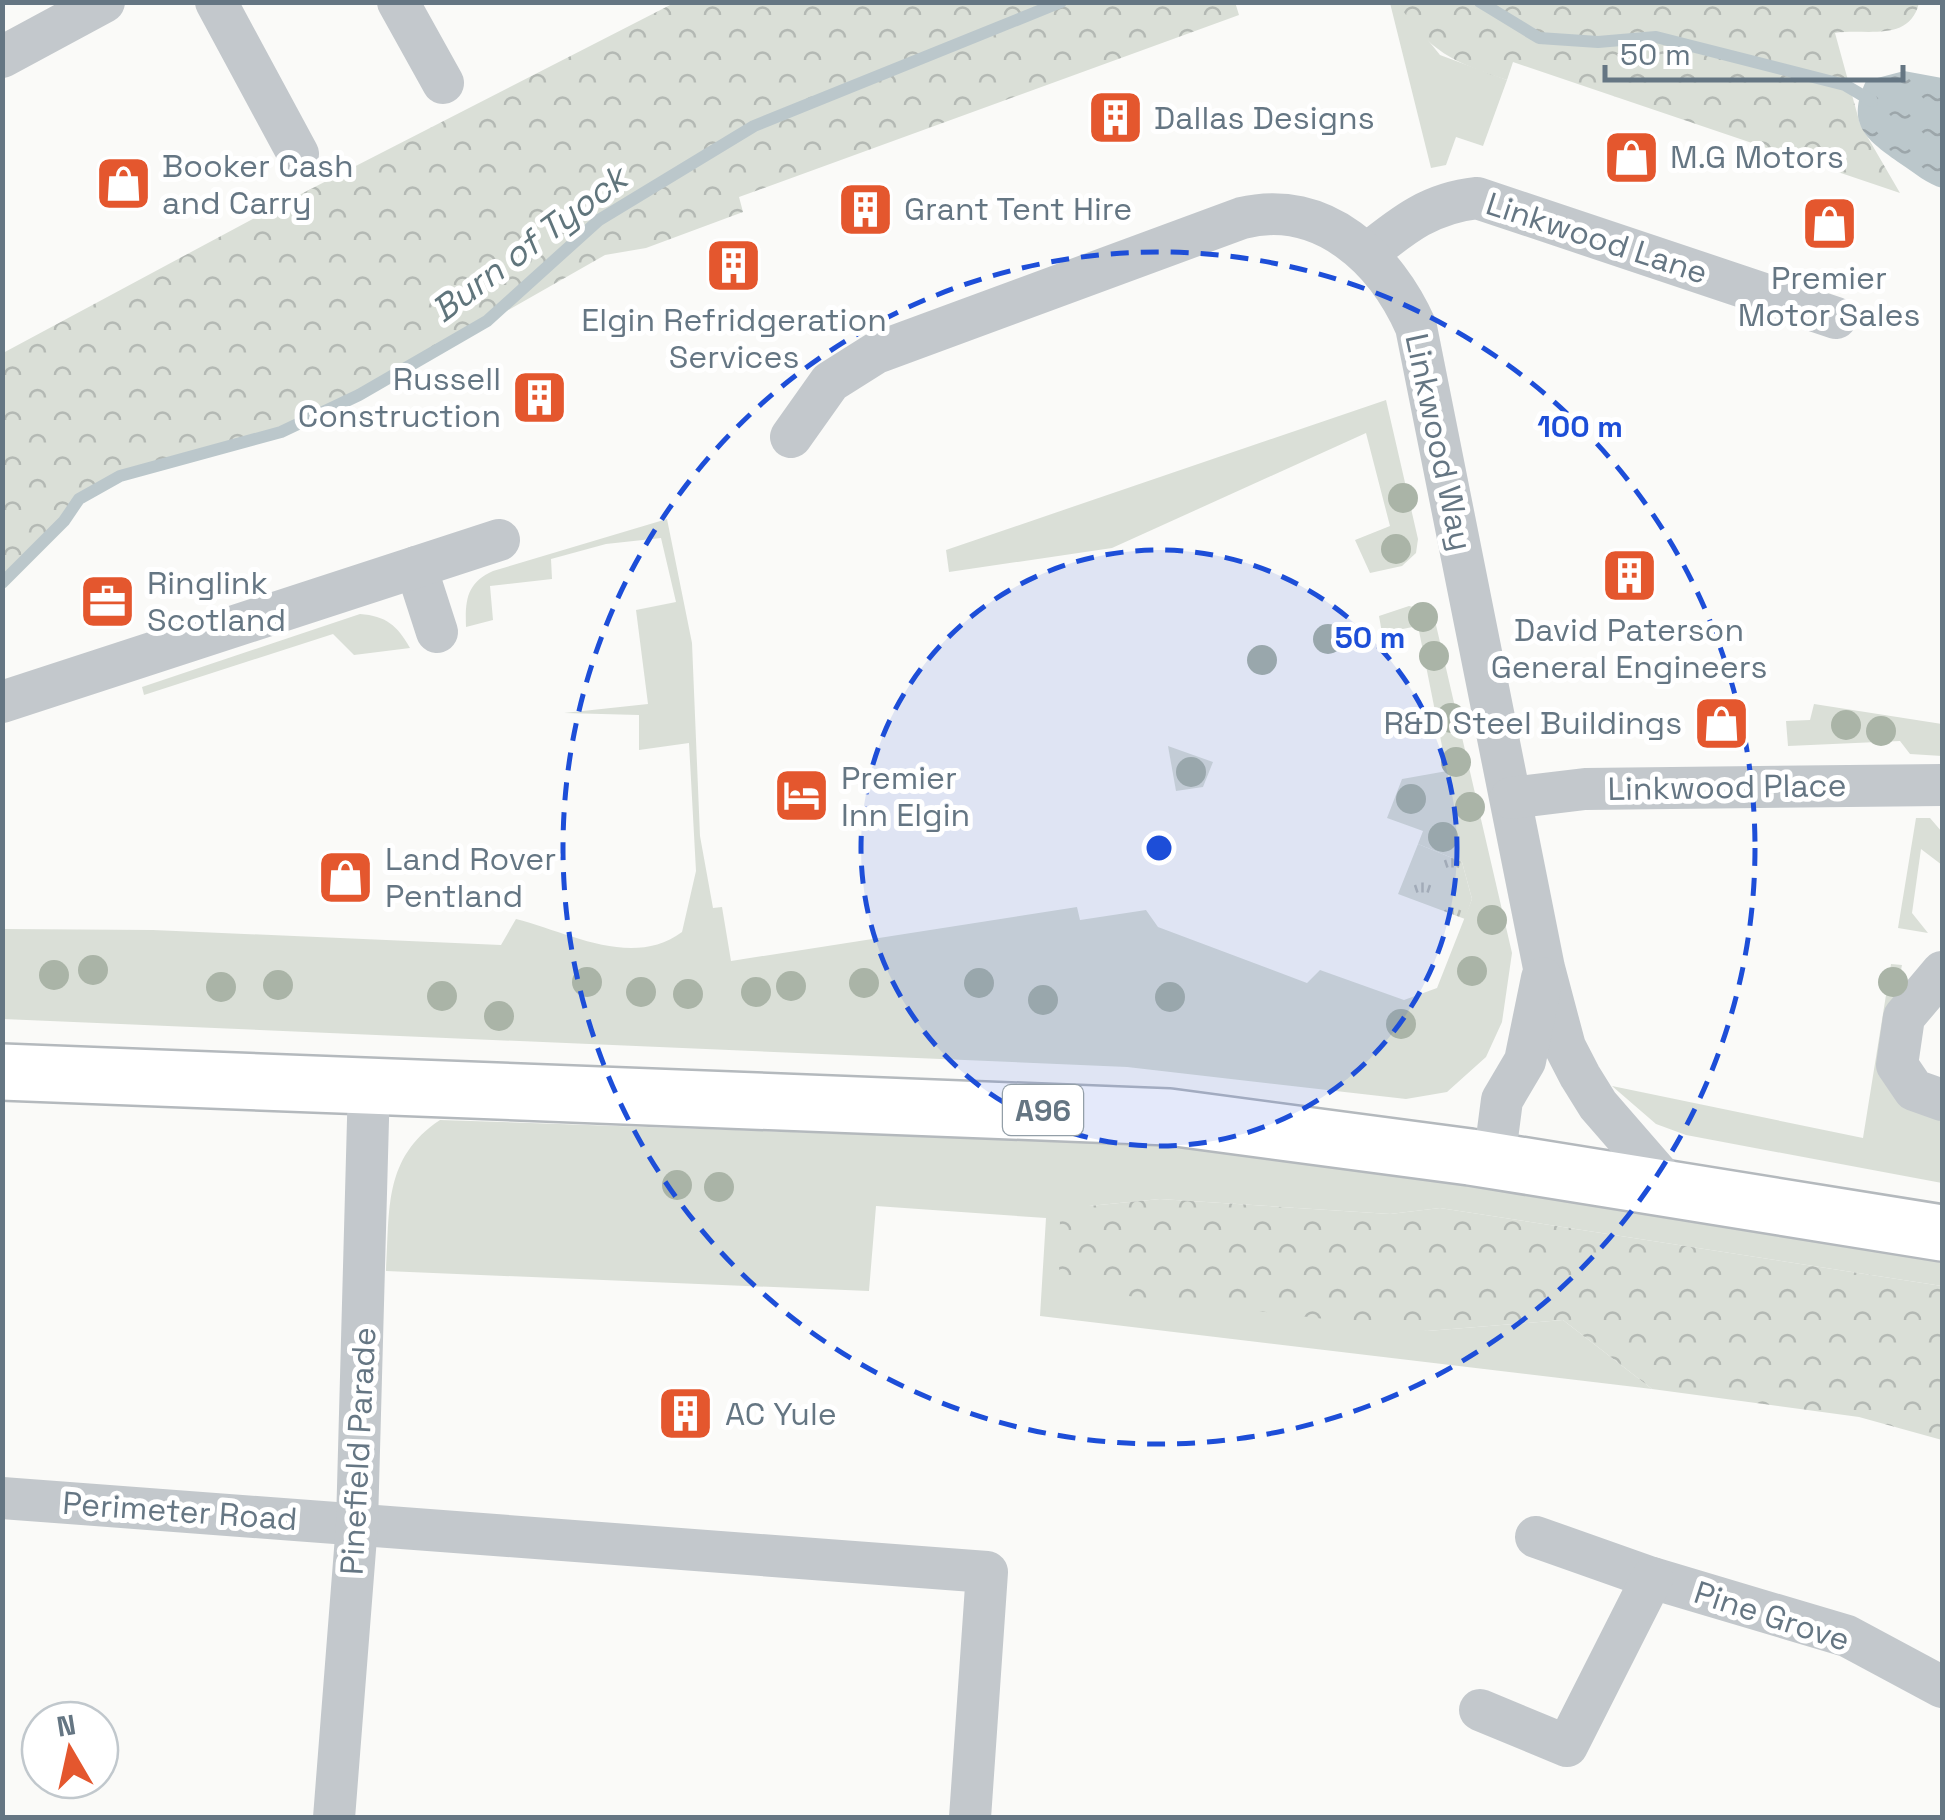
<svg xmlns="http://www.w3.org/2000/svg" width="1945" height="1820" font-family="'Space Grotesk',sans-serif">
<defs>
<pattern id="forest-crowns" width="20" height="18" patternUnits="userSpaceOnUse" patternTransform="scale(2.5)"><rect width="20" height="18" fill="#dadfd7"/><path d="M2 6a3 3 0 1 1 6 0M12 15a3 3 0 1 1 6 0" fill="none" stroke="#b4b9b4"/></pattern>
<pattern id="park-tufts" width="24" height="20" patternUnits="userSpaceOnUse" patternTransform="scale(2.5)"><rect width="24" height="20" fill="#dadfd7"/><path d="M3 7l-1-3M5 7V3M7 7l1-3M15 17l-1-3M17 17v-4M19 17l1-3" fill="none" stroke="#b4b9b4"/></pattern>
<pattern id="water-ripples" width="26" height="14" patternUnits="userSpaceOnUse" patternTransform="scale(2.5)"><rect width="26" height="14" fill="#bbc7cb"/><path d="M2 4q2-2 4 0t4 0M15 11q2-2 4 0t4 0" fill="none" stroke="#9ca6aa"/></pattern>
</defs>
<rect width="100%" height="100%" fill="#fafaf8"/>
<!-- grass -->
<g fill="#dadfd7">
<path d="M1390,3H1398L1440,55L1507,80L1483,146L1456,137L1446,165L1431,168Z"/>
<path d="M1386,400L1418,539L1416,553L1402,566L1370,573L1355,540L1390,526L1366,433L1112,548L949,572L946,550Z"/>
<path d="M667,519L692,643L700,836L713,908L722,907L731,961L1077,907L1080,920L1146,910L1158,927L1307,983L1320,970L1404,1000L1437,988L1472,899L1462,862L1418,844L1423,831L1387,818L1402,779L1447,771L1418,626L1382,633L1379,616L1409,606L1433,612L1512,953L1502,1022L1486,1057L1447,1092L1406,1099L1127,1067L3,1019V929L153,930L501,945L516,919C568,932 632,969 682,932L696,871L689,743L639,750V715L564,713L648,704L636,610L676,602L661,538L606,544L551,559L552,579L490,586L493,620L466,627C465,599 467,583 493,571Z"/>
<path d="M360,614C386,616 397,625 410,648L354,655L333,634L144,695L142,687Z"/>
<path d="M1814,704L1942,724V756L1910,754L1900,741L1788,746L1786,721L1810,720Z"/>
<path d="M1168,746L1213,762L1203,787L1176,791Z"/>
<path d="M1916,818H1930L1942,832V865L1921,849L1912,913L1928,933L1898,928Z"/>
<path d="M1891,964L1902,965L1884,1056L1942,1113V1183L1686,1135L1656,1124L1612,1086L1863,1138Z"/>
<path d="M440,1120L1150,1144L1431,1180L1942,1260V1286L1440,1208L1390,1214L1160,1199L1089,1206L1427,1331L1563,1320L1652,1389L1040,1316L1046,1218L876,1206L869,1291L386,1271C390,1209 383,1158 440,1120Z"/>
</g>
<!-- forest -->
<g fill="url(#forest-crowns)">
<path d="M676,2H1235L1239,15L739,197L743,212L646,248L605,255L359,395L281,432L120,476L79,499L64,521L3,583V353L260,215Z"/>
<path d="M1398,3H1919C1909,43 1867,28 1835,33L1860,124L1900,193L1513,62L1507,80C1453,62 1429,52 1398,3Z"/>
<path d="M1160,1199L1390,1214L1440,1208L1942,1286V1440L1859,1417L1652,1389L1563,1320L1427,1331L1103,1293L1059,1278L1060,1218L1089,1206Z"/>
</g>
<!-- park -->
<path fill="url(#park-tufts)" d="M1418,844L1462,862L1472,899L1465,919L1398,894Z"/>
<!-- water -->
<path fill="url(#water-ripples)" d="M1904,71L1942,78V188C1927,184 1915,173 1901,164C1867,140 1845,125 1866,81Z"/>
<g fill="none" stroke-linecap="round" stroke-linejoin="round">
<!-- stream -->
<g stroke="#bbc7cb" stroke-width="12">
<path d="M1480,2L1539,38L1598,42L1656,37L1845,85L1872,101"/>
<path d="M2,583L64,521L79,499L120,476L281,432L359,395L487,321L599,220L754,126L1061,2"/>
</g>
<defs>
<path id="highway" d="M2,1072L1169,1117L1470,1157L1942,1233"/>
</defs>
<!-- highway casing -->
<use href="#highway" stroke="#b4b9bd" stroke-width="60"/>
<!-- minor -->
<g stroke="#c3c8cc" stroke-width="42">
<path d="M216,2L298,154"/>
<path d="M398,2L443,83"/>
<path d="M2,57L104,2"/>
<path d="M1368,253C1403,225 1430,203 1477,198L1836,318"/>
<path d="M791,437L830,382L876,353L1242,218C1323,198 1386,259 1416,327L1544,968L1565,1047L1580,1076L1598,1105L1671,1189"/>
<path d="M416,567L437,632"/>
<path d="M2,702L499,540"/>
<path d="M1511,798L1585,789L1942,785"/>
<path d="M1942,972L1904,1017L1897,1065L1914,1090L1942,1100"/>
<path d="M1494,1161L1502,1100L1525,1061L1542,978"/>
<path d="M2,1498L987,1572L970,1818"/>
<path d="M1536,1537L1652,1578L1847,1636L1942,1687"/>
<path d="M1480,1710L1567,1746L1652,1578"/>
<path d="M334,1818L357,1524L369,1083"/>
</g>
<!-- highway -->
<use href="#highway" stroke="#fff" stroke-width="55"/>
</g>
<!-- trees -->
<g fill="#aab4a7">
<circle cx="1403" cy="498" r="15"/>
<circle cx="1396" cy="549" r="15"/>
<circle cx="1423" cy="617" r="15"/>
<circle cx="1328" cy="639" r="15"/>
<circle cx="1434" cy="656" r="15"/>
<circle cx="1262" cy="660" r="15"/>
<circle cx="1451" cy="718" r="15"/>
<circle cx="1846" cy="725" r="15"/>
<circle cx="1881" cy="731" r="15"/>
<circle cx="1456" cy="762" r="15"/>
<circle cx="1191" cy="772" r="15"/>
<circle cx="1411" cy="799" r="15"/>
<circle cx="1470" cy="807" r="15"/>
<circle cx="1443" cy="837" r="15"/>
<circle cx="1492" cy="920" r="15"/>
<circle cx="93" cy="970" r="15"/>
<circle cx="1472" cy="971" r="15"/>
<circle cx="54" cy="975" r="15"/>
<circle cx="587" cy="982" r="15"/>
<circle cx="1893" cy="982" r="15"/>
<circle cx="864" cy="983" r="15"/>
<circle cx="979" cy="983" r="15"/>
<circle cx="278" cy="985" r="15"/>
<circle cx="791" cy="986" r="15"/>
<circle cx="221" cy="987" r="15"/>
<circle cx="641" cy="992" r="15"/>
<circle cx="756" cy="992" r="15"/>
<circle cx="688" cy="994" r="15"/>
<circle cx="442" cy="996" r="15"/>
<circle cx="1170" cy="997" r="15"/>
<circle cx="1043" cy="1000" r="15"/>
<circle cx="499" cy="1016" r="15"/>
<circle cx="1401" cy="1024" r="15"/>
<circle cx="677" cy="1185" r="15"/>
<circle cx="719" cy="1187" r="15"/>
</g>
<!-- distance rings -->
<circle cx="1159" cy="848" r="298" fill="#1d4ed8" fill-opacity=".12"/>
<g fill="none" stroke="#1d4ed8" stroke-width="5" stroke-dasharray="18 12">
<circle cx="1159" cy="848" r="298"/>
<circle cx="1159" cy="848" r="596"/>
</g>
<!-- icons -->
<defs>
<symbol id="building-square" viewBox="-11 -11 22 22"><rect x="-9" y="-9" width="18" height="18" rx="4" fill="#e4572e" stroke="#fff"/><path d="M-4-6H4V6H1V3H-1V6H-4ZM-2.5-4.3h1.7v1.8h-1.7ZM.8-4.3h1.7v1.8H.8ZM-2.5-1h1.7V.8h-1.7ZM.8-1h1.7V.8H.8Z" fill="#fff"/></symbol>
<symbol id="shop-square" viewBox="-11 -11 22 22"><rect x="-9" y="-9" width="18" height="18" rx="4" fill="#e4572e" stroke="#fff"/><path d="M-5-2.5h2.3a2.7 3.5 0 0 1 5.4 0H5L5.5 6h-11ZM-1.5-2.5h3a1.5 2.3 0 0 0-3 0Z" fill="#fff"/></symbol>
<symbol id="office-square" viewBox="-11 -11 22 22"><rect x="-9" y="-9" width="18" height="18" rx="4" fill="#e4572e" stroke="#fff"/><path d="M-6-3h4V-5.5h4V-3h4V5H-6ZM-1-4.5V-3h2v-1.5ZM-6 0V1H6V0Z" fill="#fff"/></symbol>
<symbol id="hotel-square" viewBox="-11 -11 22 22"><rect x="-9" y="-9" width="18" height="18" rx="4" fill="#e4572e" stroke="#fff"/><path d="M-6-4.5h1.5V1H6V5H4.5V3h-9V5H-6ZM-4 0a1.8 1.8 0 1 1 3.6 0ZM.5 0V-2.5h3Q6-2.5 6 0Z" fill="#fff"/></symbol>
</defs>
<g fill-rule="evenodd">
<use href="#building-square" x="1084" y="86" width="63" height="63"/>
<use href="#shop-square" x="1600" y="126" width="63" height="63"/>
<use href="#shop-square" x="92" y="152" width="63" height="63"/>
<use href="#building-square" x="834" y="178" width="63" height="63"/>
<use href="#shop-square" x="1798" y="192" width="63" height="63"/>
<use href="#building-square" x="702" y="234" width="63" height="63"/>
<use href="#building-square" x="508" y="366" width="63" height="63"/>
<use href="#building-square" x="1598" y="544" width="63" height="63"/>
<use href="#office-square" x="76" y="570" width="63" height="63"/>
<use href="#shop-square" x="1690" y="692" width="63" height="63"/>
<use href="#hotel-square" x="770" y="764" width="63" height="63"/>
<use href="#shop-square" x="314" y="846" width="63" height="63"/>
<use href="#building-square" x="654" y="1382" width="63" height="63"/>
</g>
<g text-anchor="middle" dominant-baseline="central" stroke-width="10" stroke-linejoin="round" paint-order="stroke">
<!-- shield labels -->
<rect fill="#fff" stroke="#939fa8" stroke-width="2.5" x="1003" y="1085" width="80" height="50" rx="8"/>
<g font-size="30" font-weight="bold" fill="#657683">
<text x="1043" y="1110">A96</text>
</g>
<!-- poi labels -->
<g font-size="32" fill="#657683" stroke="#fff" text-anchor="start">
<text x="1154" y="118">Dallas Designs</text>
<text x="1670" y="157">M.G Motors</text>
<text x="162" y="166">Booker Cash<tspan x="162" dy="37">and Carry</tspan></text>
<text x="904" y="209">Grant Tent Hire</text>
<text x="1829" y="278" text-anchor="middle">Premier<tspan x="1829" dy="37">Motor Sales</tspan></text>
<text x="734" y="320" text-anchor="middle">Elgin Refridgeration<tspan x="734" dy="37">Services</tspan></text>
<text x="501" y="379" text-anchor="end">Russell<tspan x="501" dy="37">Construction</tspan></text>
<text x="147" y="583">Ringlink<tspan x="147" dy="37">Scotland</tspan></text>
<text x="1629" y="630" text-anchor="middle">David Paterson<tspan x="1629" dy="37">General Engineers</tspan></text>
<text x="1682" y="723" text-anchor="end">R&amp;D Steel Buildings</text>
<text x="841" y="778">Premier<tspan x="841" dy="37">Inn Elgin</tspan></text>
<text x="385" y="859">Land Rover<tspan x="385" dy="37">Pentland</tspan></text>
<text x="725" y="1414">AC Yule</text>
</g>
<!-- street labels -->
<g font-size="32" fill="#657683" stroke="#fff">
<text transform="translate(1597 238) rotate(18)">Linkwood Lane</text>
<text transform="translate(1439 442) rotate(78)">Linkwood Way</text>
<text transform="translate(1727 787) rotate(-1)">Linkwood Place</text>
<text transform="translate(358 1451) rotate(-87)">Pinefield Parade</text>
<text transform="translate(180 1511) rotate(4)">Perimeter Road</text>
<text transform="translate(1772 1616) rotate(18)">Pine Grove</text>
</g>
<!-- water labels -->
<g font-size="35" font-style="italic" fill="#60757c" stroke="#fff">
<text transform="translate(529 244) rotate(-37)">Burn of Tyock</text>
</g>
</g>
<circle cx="1159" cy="848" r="15" fill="#1d4ed8" stroke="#fff" stroke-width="5"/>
<g font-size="30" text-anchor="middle" font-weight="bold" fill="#1d4ed8" stroke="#fff" stroke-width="10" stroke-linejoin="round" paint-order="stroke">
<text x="1580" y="437">100 m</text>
<text x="1370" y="648">50 m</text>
</g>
<!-- border -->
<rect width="1945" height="1820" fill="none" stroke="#657683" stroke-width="10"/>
<!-- north arrow -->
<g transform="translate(70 1750) rotate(351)"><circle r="48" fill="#ffffff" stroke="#c1c8cd" stroke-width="2.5"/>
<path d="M0-8L18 38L0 25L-18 38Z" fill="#e4572e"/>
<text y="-15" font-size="28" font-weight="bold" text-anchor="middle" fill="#657683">N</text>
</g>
<!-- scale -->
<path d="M1605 65v15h298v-15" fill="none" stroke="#657683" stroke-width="5"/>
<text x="1620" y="65" font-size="30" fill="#657683" stroke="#ffffff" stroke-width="8" paint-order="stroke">50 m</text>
</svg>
